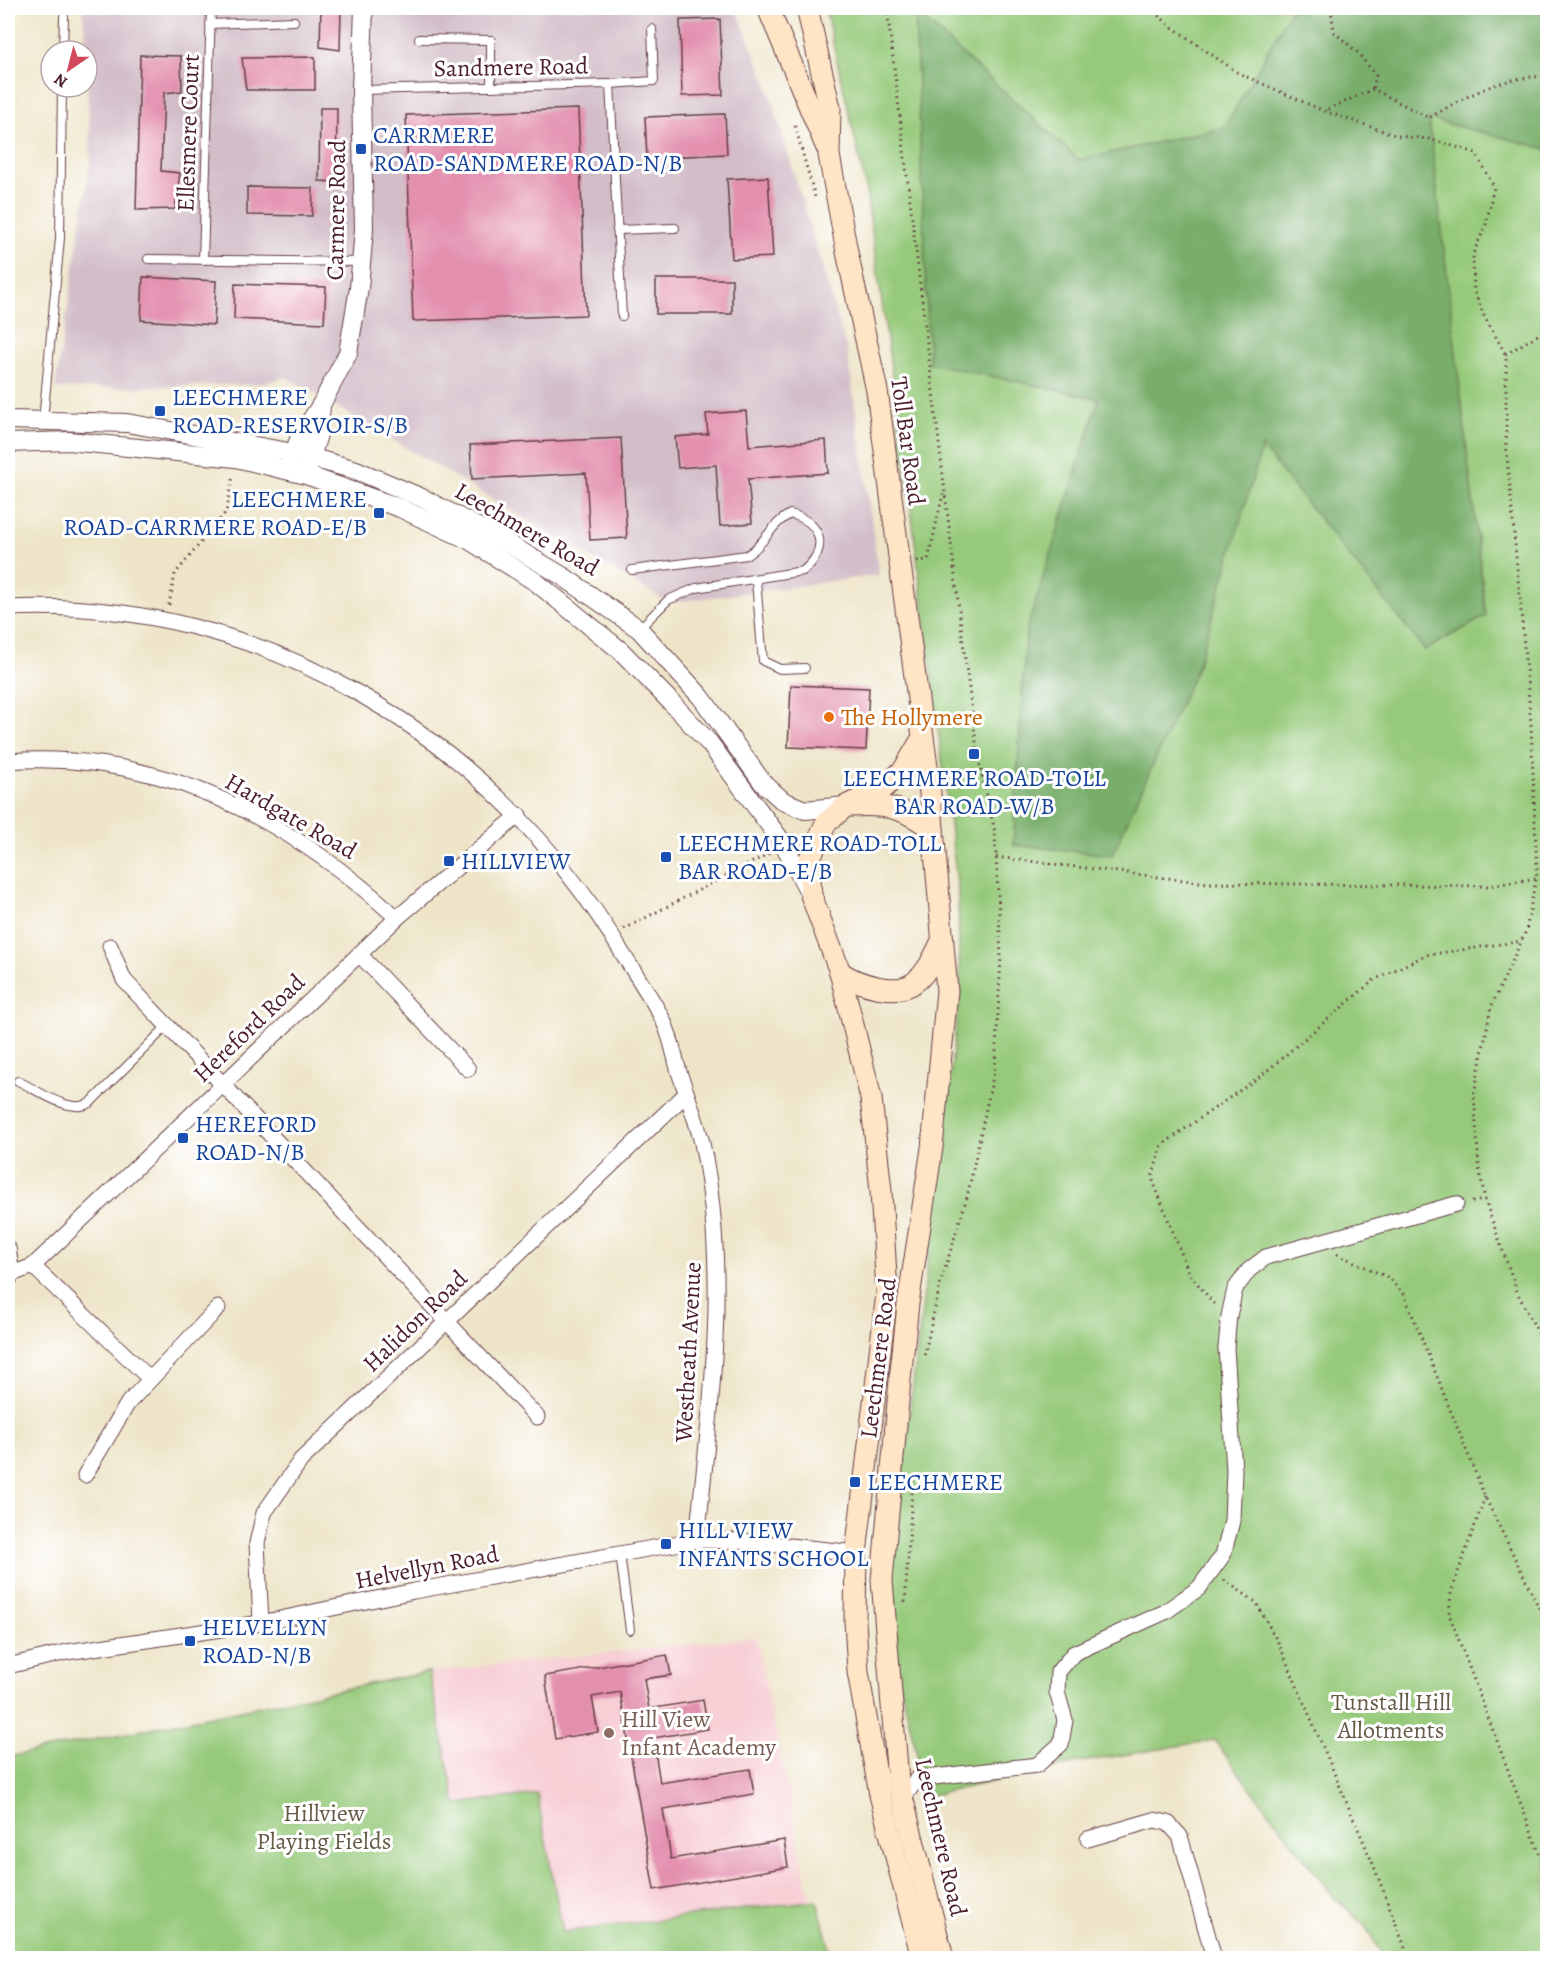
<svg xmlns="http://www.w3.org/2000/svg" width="1555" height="1966" font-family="Alegreya,serif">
<rect width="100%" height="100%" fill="#fff"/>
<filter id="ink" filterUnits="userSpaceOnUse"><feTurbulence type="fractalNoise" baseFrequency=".0167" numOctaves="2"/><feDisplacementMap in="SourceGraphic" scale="12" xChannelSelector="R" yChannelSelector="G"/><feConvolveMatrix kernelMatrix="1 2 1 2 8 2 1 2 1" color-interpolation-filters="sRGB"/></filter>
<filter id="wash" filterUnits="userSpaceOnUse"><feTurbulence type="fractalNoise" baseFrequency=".008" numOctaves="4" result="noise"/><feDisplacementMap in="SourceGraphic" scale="24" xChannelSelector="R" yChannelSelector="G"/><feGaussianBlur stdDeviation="1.35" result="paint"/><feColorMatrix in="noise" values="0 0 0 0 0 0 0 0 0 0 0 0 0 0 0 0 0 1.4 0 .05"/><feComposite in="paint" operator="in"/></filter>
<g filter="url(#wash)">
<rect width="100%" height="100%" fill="#eee5c9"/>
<!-- built -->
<path fill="#f7cfd5" d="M756,1637L811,1901L563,1932L538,1794L456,1804L429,1672Z"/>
<!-- industrial -->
<path fill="#d2bdc8" d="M83,8H736L768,87L847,350L879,575L669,603L286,377L260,384L55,389L91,158Z"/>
<!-- green -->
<g fill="#96ca7a" stroke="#707452" stroke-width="1.5">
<path d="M825,8H1547V1958H1385L1365,1926L1333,1896L1214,1740L1086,1761L927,1796L897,1671L891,1565L960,994L958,890L912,517L865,183Z"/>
<path d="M429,1672L456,1804L537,1794L563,1932L817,1900L832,1958H8V1757Z"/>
</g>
<!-- forest -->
<path fill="#78ae6a" stroke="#61664a" stroke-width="1.5" d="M1292,8H1547V149L1429,119L1486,616L1425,650L1262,447L1198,665L1112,855L1013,845L1026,632L1099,399L929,363L915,11L1079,160L1225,127Z"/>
<g id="blocks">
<!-- building -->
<g fill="#e390af">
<path d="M321,8H341L340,50L320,47Z"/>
<path d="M720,19L723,95L682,96L680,20Z"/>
<path d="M140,55L181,56L182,91L164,93L161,171L180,173L175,209L136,210Z"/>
<path d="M315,57V90H246L242,58Z"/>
<path d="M320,108H337L336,182L319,181Z"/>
<path d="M578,109L586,315L413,321L406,115Z"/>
<path d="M725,114L727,154L647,158L645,117Z"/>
<path d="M768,177L773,257L732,259L727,179Z"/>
<path d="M247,187L313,188L312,216L247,215Z"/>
<path d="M143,277L216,281L214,325L141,320Z"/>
<rect x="656" y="279" width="76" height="35"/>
<path d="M235,284L326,287L324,323L234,319Z"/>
<path d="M746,411L749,446L826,440L828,473L748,479L752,523L720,526L716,465L678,468L675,437L708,434L706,414Z"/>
<path d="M621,438L627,538L590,540L586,473L472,479L470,445Z"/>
<path d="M791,685L869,688L866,750L788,747Z"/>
<path d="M667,1655L671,1675L644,1679L649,1709L703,1700L708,1729L653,1738L660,1783L750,1769L754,1794L663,1809L671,1859L784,1840L788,1867L654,1890L620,1692L592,1697L598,1732L555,1739L545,1676Z"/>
</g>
</g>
</g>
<g filter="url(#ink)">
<use href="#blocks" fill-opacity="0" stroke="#633d43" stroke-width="1.5"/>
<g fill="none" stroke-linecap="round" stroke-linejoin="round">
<defs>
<g id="service">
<path d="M210,24L294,21"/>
<path d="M419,39L491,40V87"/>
<path d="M63,51L64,17"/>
<path d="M610,84L654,81L652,29"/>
<path d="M361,90L610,84L622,316"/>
<path d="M617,230L675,228"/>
<path d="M148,259L361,262"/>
<path d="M203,260L211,8"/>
<path d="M43,421L60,238L62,87"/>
<path d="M632,570L747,555C765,544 771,524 790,514C822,522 830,549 803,571L696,588L668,600L640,628"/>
<path d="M756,581L763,661L780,669L805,668"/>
<path d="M18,1081C38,1090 70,1115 90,1103L167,1026"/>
<path d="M620,1554L630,1630"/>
</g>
<g id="minor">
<path d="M8,608C260,596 493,737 621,951C635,974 651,996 663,1020C671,1036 674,1055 679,1072C687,1095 696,1119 702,1143C730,1275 710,1408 697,1540"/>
<path d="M8,761C159,750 288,818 397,918"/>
<path d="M110,946L124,980L537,1417"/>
<path d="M359,954L468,1069"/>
<path d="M8,1248L12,1274L8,1282"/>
<path d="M33,1266L150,1379"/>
<path d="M12,1274L33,1266L397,918L519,815"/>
<path d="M85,1475L128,1403L218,1308"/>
<path d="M261,1623L257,1543L264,1513L301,1460L686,1094"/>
<path d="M8,1666L67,1652L261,1623L414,1591L697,1540L742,1541L856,1553"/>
<path d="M901,1801L917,1779L1037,1765L1061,1744L1065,1720L1057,1692L1058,1672L1074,1653L1165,1612L1199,1588L1223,1555L1232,1521L1234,1470L1226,1348L1229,1316L1235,1289L1249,1270L1266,1257L1456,1204"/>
<path d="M1088,1839L1154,1820L1168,1823L1180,1836L1214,1958"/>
</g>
<g id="tertiary">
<path d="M8,420L127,423L294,453L356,470L422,498L497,537L564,577L639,629L701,697L763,783L783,801L805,810L846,806"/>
<path d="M8,443L69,441L236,458L306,475L400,508L469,540L536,582L621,651L670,701L710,744L785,846L810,894"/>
<path d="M290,463L300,437L321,405L348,353L359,288L364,229L361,90L364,8"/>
<path d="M308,468L319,431L321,405"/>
</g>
<g id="secondary">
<path d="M768,8L826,146"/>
<path d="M807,8L830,108L829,155L847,252L877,391L929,782L947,991L932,1148L908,1304L900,1380L882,1580L898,1781L943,1958"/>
<path d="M852,806C888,804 905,808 933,830"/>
<path d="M840,972C857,984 897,997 915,982C929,971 935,954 943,939"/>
<path d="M922,1958L880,1795L858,1672L855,1620L856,1553L887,1293L881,1191L871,1098L840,972L811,895L809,860L826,823L846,806L884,788L904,769L923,737"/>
</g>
</defs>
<!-- service casing -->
<use href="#service" stroke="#633d43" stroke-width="10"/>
<!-- minor casing -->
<use href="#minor" stroke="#633d43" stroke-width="17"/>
<!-- tertiary casing -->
<use href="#tertiary" stroke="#633d43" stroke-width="20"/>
<!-- secondary casing -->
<use href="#secondary" stroke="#633d43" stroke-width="23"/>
<!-- path -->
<g stroke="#633d43" stroke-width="3" stroke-dasharray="1.5 4.5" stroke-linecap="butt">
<path d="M887,8L963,643L978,757L995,832L1001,957L995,1067L967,1197L940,1285L924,1357"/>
<path d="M1149,8L1172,27L1238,73L1324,111"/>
<path d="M1331,8L1334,32L1357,52L1376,76L1373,89"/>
<path d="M795,126L815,197"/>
<path d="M1548,329L1506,354V443L1531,724L1537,872L1526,931L1491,1007L1474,1095L1479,1167L1485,1200L1518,1294L1548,1352"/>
<path d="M1505,353L1484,316L1474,290L1473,254L1486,224L1494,187L1476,153L1430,139L1398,136L1324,111L1373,89L1429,118C1465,97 1504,74 1548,77"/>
<path d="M917,561L928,560L943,494"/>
<path d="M169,605L175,574L226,512L233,476"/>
<path d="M996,857L1208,883L1490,886L1536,878"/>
<path d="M624,929L770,853"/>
<path d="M1472,1202L1485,1200"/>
<path d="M1337,1254L1387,1277L1404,1294L1485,1497L1548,1626"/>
<path d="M1214,1304L1189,1273L1152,1178L1162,1145L1262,1075L1374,980L1426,955L1522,941"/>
<path d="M1485,1497L1451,1592L1449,1614L1548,1876"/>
<path d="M1224,1580L1256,1602L1279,1644L1373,1864L1409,1958"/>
<path d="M905,1602L913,1477"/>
</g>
<!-- service -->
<use href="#service" stroke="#fff" stroke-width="8"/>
<!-- minor -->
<use href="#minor" stroke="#fff" stroke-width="15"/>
<!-- tertiary -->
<use href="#tertiary" stroke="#fff" stroke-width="18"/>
<!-- secondary -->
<use href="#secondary" stroke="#ffe4c6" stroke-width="21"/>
</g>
</g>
<!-- markers -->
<g fill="#1a4fb4" stroke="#fff" stroke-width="2">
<rect x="355" y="143" width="12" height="12" rx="3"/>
<rect x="154" y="405" width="12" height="12" rx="3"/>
<rect x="373" y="507" width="12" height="12" rx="3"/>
<rect x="968" y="748" width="12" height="12" rx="3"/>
<rect x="660" y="851" width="12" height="12" rx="3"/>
<rect x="443" y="855" width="12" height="12" rx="3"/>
<rect x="177" y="1132" width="12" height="12" rx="3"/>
<rect x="849" y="1476" width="12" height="12" rx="3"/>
<rect x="660" y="1538" width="12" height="12" rx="3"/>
<rect x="184" y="1635" width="12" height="12" rx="3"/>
</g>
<circle fill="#e8710a" stroke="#fff" stroke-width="2" cx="829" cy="717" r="6"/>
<circle fill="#8d6e63" stroke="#fff" stroke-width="2" cx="609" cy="1733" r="6"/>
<g text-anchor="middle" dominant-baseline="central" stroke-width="6" stroke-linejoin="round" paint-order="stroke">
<!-- street labels -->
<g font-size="24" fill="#4a1f2b" stroke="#fff">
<text transform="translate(511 67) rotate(-1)">Sandmere Road</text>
<text transform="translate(188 133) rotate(-88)">Ellesmere Court</text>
<text transform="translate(336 210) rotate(-89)">Carmere Road</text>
<text transform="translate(908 441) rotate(82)">Toll Bar Road</text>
<text transform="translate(527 529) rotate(30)">Leechmere Road</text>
<text transform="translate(291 816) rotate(30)">Hardgate Road</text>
<text transform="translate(249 1028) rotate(-44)">Hereford Road</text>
<text transform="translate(415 1321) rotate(-44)">Halidon Road</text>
<text transform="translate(688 1352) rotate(-87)">Westheath Avenue</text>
<text transform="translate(878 1358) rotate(-83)">Leechmere Road</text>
<text transform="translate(427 1567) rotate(-11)">Helvellyn Road</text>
<text transform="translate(941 1837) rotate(77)">Leechmere Road</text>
</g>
<!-- transit labels -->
<g font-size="24" fill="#164399" stroke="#fff" text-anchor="start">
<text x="373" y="135">CARRMERE<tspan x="373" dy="28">ROAD-SANDMERE ROAD-N/B</tspan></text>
<text x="172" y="397">LEECHMERE<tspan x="172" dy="28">ROAD-RESERVOIR-S/B</tspan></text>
<text x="367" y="499" text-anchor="end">LEECHMERE<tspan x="367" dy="28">ROAD-CARRMERE ROAD-E/B</tspan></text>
<text x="974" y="778" text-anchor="middle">LEECHMERE ROAD-TOLL<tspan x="974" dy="28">BAR ROAD-W/B</tspan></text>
<text x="678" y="843">LEECHMERE ROAD-TOLL<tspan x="678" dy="28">BAR ROAD-E/B</tspan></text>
<text x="461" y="861">HILLVIEW</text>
<text x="195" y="1124">HEREFORD<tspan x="195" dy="28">ROAD-N/B</tspan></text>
<text x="867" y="1482">LEECHMERE</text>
<text x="678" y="1530">HILL VIEW<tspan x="678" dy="28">INFANTS SCHOOL</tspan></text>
<text x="202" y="1627">HELVELLYN<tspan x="202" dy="28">ROAD-N/B</tspan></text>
</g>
<!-- food labels -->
<g font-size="24" fill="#c56008" stroke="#fff" text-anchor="start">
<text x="841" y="717">The Hollymere</text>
</g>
<!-- park labels -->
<g font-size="24" fill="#655b47" stroke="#fff">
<text x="1391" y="1702">Tunstall Hill<tspan x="1391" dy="28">Allotments</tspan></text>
<text x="324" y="1813">Hillview<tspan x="324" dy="28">Playing Fields</tspan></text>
</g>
<!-- education labels -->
<g font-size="24" fill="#785e54" stroke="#fff" text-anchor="start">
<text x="621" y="1719">Hill View<tspan x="621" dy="28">Infant Academy</tspan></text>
</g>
</g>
<!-- margin -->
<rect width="1555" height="1966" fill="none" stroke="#fff" stroke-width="30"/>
<!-- north arrow -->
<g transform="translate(69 69) rotate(215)"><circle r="28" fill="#ffffff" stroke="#b7a5aa" stroke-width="1.5"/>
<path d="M0-4.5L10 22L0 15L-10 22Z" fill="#d1495b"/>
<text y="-9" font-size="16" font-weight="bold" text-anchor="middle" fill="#4a1f2b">N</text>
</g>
</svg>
